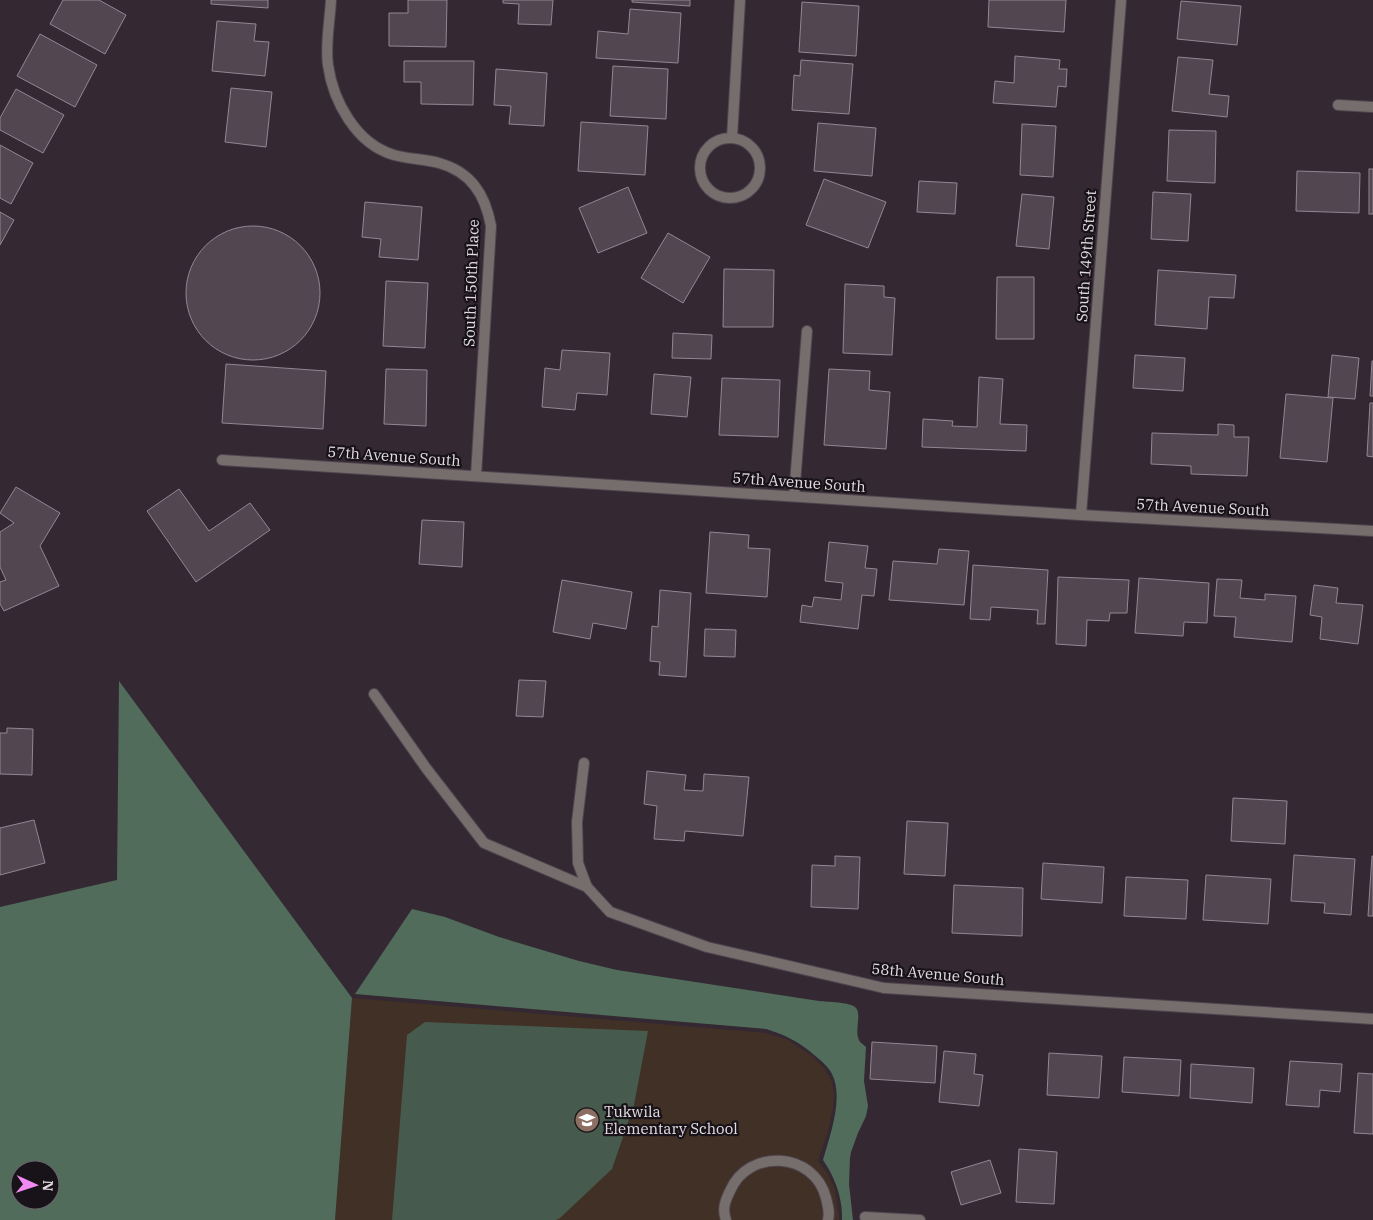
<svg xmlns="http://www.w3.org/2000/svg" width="1373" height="1220" font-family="'IBM Plex Serif',serif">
<rect width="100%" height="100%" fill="#342933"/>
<!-- education -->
<path fill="#413026" d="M352,998L766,1033L788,1040L812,1056L824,1068L832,1082L834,1094L833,1108L828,1131L818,1161L828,1174L835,1189L839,1214V1220H335Z"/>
<!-- green -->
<path fill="#465b4d" d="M425,1022L648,1031L634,1105L612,1169L560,1218L556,1220H392L407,1035Z"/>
<!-- forest -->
<g fill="#516c5b" fill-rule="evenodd">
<path d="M119,681L352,998L335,1220H0V907L117,880ZM20,1170H50V1200H20Z"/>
<path d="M412,909L445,917L499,937L579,961L617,970L819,1001C828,1002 848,1002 855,1007C863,1013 853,1032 860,1042C862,1044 864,1045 866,1047L864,1081L868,1106L866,1116L858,1133L851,1152L850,1158L849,1184L853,1220H842C843,1199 835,1177 823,1160C830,1135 844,1098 832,1074C828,1066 820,1060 813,1054C798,1041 785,1035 766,1029L355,994Z"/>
</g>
<!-- building -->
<g fill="#524651" stroke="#948692">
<path d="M63,0H99L126,15L105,54L50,24Z"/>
<path d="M211,0H268V8L211,4Z"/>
<path d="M408,0H447L446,47L389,46V13H408Z"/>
<path d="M503,0H553L551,25L518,24L519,4L503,3Z"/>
<path d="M632,0H690V6L632,2Z"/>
<path d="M989,0H1066L1064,32L988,27Z"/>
<path d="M1181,1L1241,6L1237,45L1177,39Z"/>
<path d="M802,2L859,6L856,56L799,52Z"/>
<path d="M630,9L681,13L678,63L596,58L598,31L628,34Z"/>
<path d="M217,21L256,24L254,41L269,42L265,76L212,71Z"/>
<path d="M40,34L97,65L75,107L17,76Z"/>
<path d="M1015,56L1060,60L1059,69H1067L1066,87L1058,86L1056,107L993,103L995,81L1014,83Z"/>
<path d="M1178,57L1213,60L1209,94L1229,96L1227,117L1172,111Z"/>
<path d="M801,60L853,64L849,114L792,110L794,75L800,76Z"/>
<path d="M404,61H474L473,105L421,104V82H404Z"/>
<path d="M613,66L668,69L666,119L610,116Z"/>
<path d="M496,69L547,73L544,126L509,124L511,106L494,105Z"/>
<path d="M231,88L272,92L266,147L225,142Z"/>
<path d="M16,89L64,115L43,153L0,130V118Z"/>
<path d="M581,122L648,126L645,175L578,171Z"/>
<path d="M818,123L876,128L872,176L814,171Z"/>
<path d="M1022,124L1056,126L1053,177L1020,175Z"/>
<path d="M1169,130L1216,131L1215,183L1167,181Z"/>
<path d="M0,145L33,163L11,204L0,198Z"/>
<rect x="1369" y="169" width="4" height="45"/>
<path d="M1297,171L1360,173L1359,213L1296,211Z"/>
<path d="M824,179L886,202L868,248L806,225Z"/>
<path d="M919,181L957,183L955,214L917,212Z"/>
<path d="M628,187L647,233L598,253L579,208Z"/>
<path d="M1153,192L1191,194L1188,241L1151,239Z"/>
<path d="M1022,194L1054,197L1049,249L1016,246Z"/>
<path d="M365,202L422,207L418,260L379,257L381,239L362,237Z"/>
<path d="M0,212L14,220L0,245Z"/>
<circle cx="253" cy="293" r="67"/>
<path d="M668,233L710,257L683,303L641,278Z"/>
<path d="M724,269L774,270L773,327H723Z"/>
<path d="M1158,270L1236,275L1234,298L1209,297L1207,329L1155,325Z"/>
<path d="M997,277H1034V339H996Z"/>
<path d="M386,281L428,283L425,348L383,346Z"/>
<path d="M845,284L884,286V297L895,298L892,355L843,353Z"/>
<path d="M673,333L712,335L711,359L672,358Z"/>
<path d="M562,350L610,353L607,395L577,393L575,410L542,407L545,368L560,370Z"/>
<path d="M1135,355L1185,358L1183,391L1133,388Z"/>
<path d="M1332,355L1359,358L1355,399L1328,397Z"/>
<path d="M1372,361H1373V396H1370Z"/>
<path d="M226,364L326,371L323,429L222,423Z"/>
<path d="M386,369L427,370L426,426L384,424Z"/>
<path d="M829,369L870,371L869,390L890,392L886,449L824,445Z"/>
<path d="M654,374L691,377L687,417L651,414Z"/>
<path d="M979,377L1003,379L1000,424L1027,425L1026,451L922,447L923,419L953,421L952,426L977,427Z"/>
<path d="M722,378L780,380L778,437L719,435Z"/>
<path d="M1286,394L1333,398L1327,462L1280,458Z"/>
<path d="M1370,403H1373V457L1367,456Z"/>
<path d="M1218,424L1234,425V437H1249L1247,476L1191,474V466L1151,464L1152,433L1218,435Z"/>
<path d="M16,487L60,513L40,546L59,586L4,611L0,604V582L6,580L0,567V532L14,523L0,513Z"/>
<path d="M179,489L209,531L250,503L270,530L196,582L147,511Z"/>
<path d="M422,520L464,522L462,567L419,564Z"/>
<path d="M710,532L749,535L748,548L770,549L767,597L706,593Z"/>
<path d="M829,542L868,546L865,568L877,569L874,596L862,595L858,629L800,622L802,605L812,607L814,597L841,600L843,583L825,581Z"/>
<path d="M939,549L969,551L964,605L889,600L893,561L937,564Z"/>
<path d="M973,565L1048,570L1045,624H1037L1038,610L991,607L990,620L970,619Z"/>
<path d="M1058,577L1129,580L1127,613H1110L1109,621L1087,620L1086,646L1056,644Z"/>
<path d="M1139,578L1209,583L1207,623L1184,622L1183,636L1135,633Z"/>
<path d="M1217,579L1242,580L1240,598L1265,600V594L1296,596L1292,642L1234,637L1236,617L1214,616Z"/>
<path d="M562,580L632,592L626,629L593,623L590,639L553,632Z"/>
<path d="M1314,585L1338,588L1336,603L1363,605L1358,644L1320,639L1322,617L1310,615Z"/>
<path d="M660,590L691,593L686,677L659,675L660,662L650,661L652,626L658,627Z"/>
<path d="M705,629L736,630L735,657L704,656Z"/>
<path d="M519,680L546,681L543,717L516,716Z"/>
<path d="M7,728L33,729L32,775L0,774V733H7Z"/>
<path d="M647,771L686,775L684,790L703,791L704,774L749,777L743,836L685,831L684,841L654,839L657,806L644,804Z"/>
<path d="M1233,798L1287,801L1285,844L1231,841Z"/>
<path d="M34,820L45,863L0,875V828Z"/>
<path d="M907,821L948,823L945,876L904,874Z"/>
<path d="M1294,855L1355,859L1351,915L1324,913L1325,903L1291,901Z"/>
<path d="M835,856L860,857L858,909L811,907L812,865L835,866Z"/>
<path d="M1372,856H1373V916H1368Z"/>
<path d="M1043,863L1104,867L1102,903L1041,899Z"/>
<path d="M1206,875L1271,879L1268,924L1203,920Z"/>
<path d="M1126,877L1188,880L1186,919L1124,916Z"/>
<path d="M954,885L1023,888L1022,936L952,933Z"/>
<path d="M872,1042L937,1046L935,1083L870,1079Z"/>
<path d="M944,1051L976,1054L974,1074L983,1075L979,1106L939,1102Z"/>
<path d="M1049,1053L1102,1056L1099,1098L1047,1095Z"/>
<path d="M1124,1057L1181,1060L1179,1096L1122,1092Z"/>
<path d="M1290,1061L1342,1064L1340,1092L1320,1090L1319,1107L1286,1105Z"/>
<path d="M1191,1064L1254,1068L1252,1103L1190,1098Z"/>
<path d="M1358,1073L1373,1074V1134L1354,1133Z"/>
<path d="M1019,1149L1057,1152L1054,1204L1016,1202Z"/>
<path d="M990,1160L1001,1193L961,1205L951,1172Z"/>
</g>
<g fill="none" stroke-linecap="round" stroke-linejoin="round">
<defs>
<g id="lane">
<path d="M794,496L807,331"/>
<path d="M374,694L426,768L484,843L587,887"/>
<path d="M584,763L577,822L578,863L587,887L610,912L707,947L884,988"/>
<path d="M865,1217L920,1220"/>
<path d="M726,1220C722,1209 725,1201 730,1191C748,1148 814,1151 826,1198C828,1206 830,1212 828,1220"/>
</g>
<g id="street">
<path d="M331,0C330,20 325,45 328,65C333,101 356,144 394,155C408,159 424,159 439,163C471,172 485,194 491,226L476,476"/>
<path d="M1338,105L1373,107"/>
<path d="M732,138L740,0"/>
<circle cx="730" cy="168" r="30"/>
<path d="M222,460L1081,515L1373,531"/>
<path d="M1081,515L1121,0"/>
<path d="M884,988L1373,1019"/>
</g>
</defs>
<!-- lane casing -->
<use href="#lane" stroke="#50454f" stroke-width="12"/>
<!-- street casing -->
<use href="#street" stroke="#50454f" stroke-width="12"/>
<!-- lane -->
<use href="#lane" stroke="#766e6d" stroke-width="10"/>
<!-- street -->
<use href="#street" stroke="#766e6d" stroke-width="10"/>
</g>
<!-- icons -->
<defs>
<symbol id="school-disc" viewBox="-11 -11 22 22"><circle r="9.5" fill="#8d6e63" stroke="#181318"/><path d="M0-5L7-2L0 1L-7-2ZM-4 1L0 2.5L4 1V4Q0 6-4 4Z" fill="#fff"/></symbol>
</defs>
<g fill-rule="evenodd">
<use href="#school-disc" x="573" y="1106" width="28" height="28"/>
</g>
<g text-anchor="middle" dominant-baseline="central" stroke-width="4.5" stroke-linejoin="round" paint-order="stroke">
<!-- street labels -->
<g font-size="15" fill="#e3dbe2" stroke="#181318">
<text transform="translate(1086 256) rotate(-86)">South 149th Street</text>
<text transform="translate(471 283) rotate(-88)">South 150th Place</text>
<text transform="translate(394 456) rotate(4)">57th Avenue South</text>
<text transform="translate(799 482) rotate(4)">57th Avenue South</text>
<text transform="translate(1203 507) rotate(3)">57th Avenue South</text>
<text transform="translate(938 974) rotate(5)">58th Avenue South</text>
</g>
<!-- poi labels -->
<g font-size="15" fill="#e3dbe2" stroke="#181318" text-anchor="start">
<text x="604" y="1111">Tukwila<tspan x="604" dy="17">Elementary School</tspan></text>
</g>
</g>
<!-- north arrow -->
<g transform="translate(35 1185) rotate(93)"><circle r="24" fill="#181318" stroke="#696369"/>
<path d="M0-4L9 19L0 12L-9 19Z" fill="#f28af3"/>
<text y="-8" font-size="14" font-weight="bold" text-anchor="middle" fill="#e3dbe2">N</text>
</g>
</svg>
